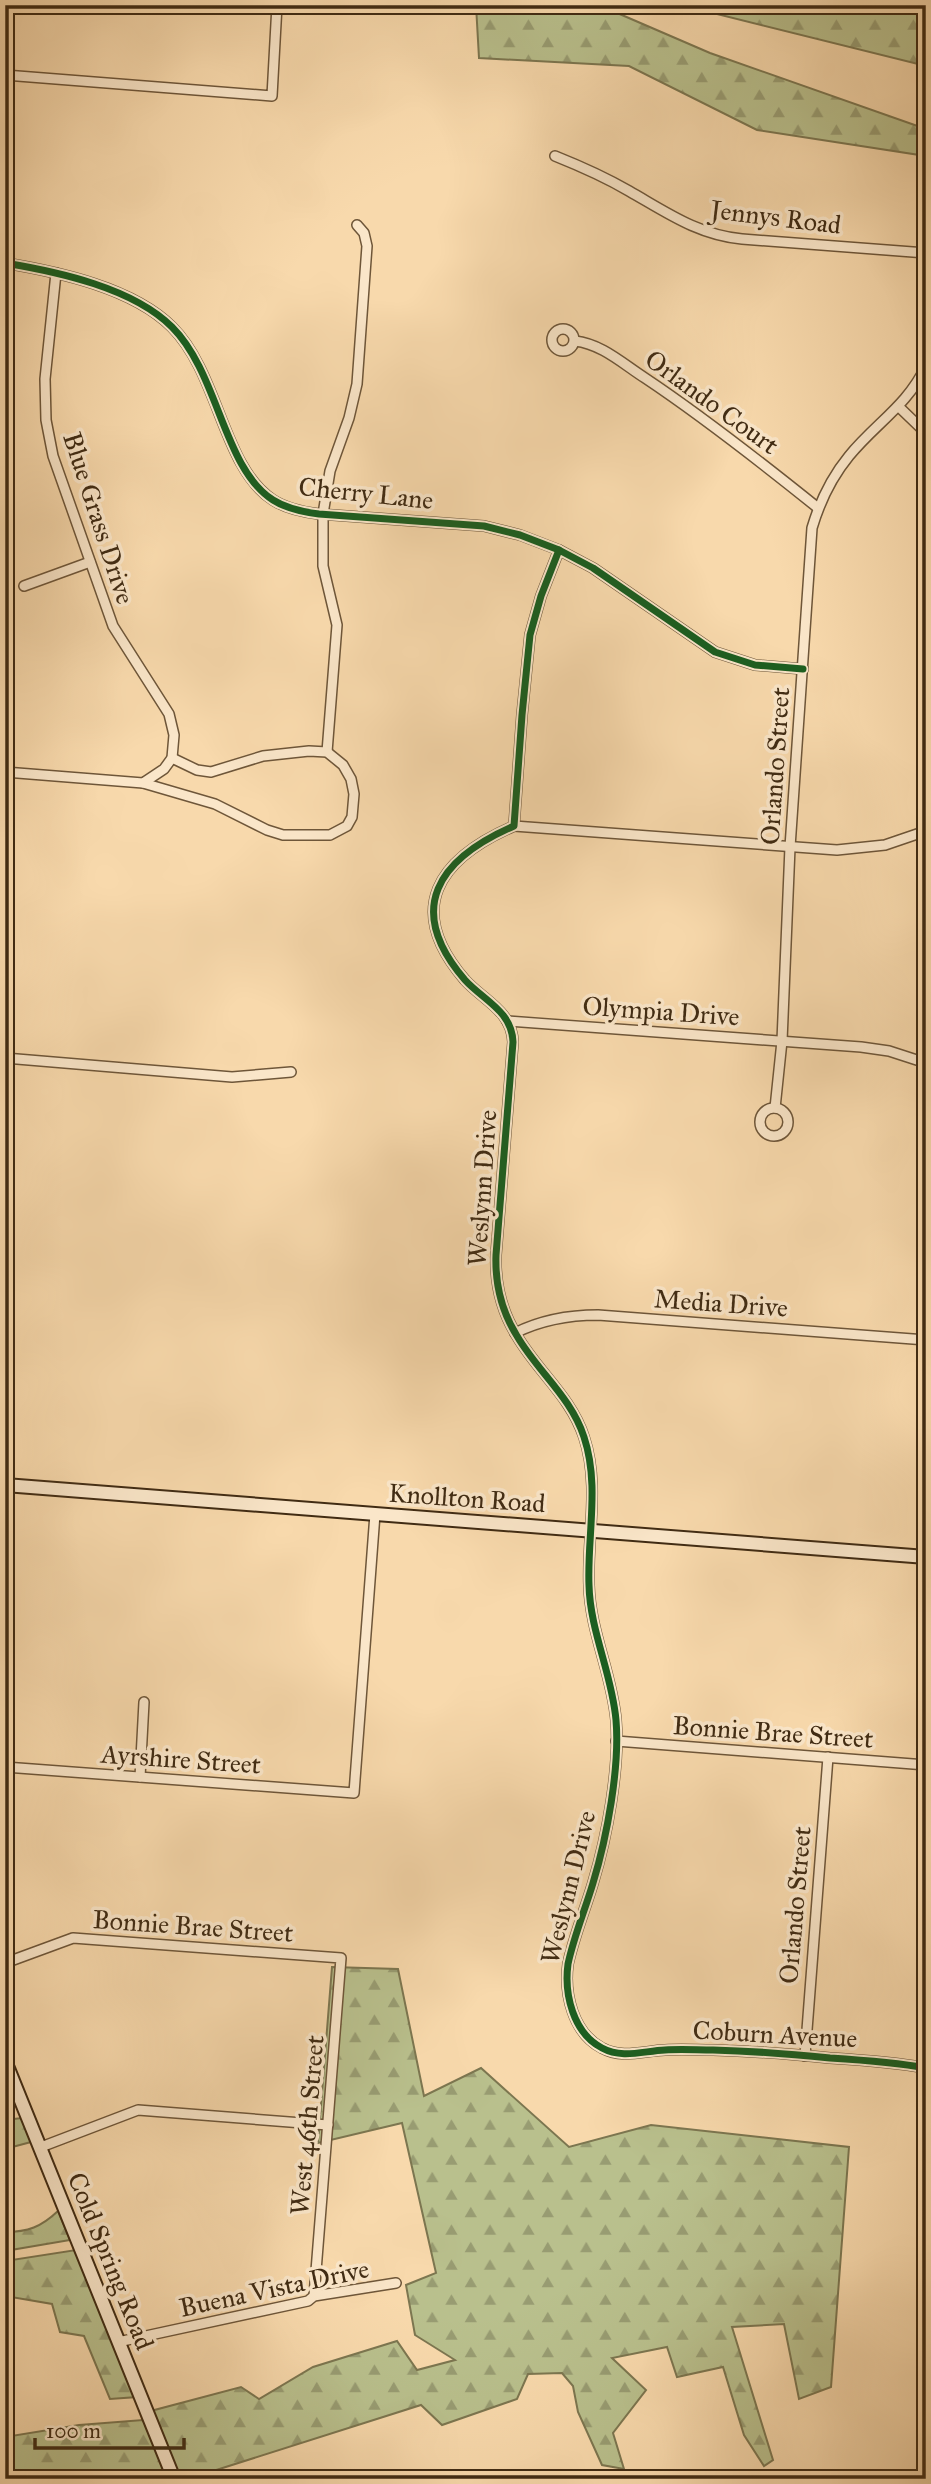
<svg xmlns="http://www.w3.org/2000/svg" width="931" height="2484" font-family="'IM FELL Great Primer',serif">
<defs>
<pattern id="forest-firs" width="22" height="20" patternUnits="userSpaceOnUse" patternTransform="scale(1.75)"><rect width="22" height="20" fill="#b9c08d"/><path d="M5 1l3.5 6h-7zM16 11l3.5 6h-7z" fill="#989c72"/></pattern>
</defs>
<rect width="100%" height="100%" fill="#f8d9ac"/>
<filter id="stains"><feTurbulence type="fractalNoise" baseFrequency=".00286" numOctaves="4"/><feColorMatrix values="0 0 0 0 .2 0 0 0 0 .09 0 0 0 0 .02 0 0 0 .5 -.17"/></filter>
<radialGradient id="worn" r=".72"><stop offset=".6" stop-color="#630" stop-opacity="0"/><stop offset="1" stop-color="#630" stop-opacity=".3"/></radialGradient>
<!-- forest -->
<g fill="url(#forest-firs)" stroke="#7c7650" stroke-width="2">
<path d="M476,5H608V9L710,53L926,129V156L757,130L629,66L479,58Z"/>
<path d="M681,5H926V66Z"/>
<path d="M332,1967L398,1969L424,2096L481,2068L569,2147L651,2125L849,2147L831,2387L799,2399L784,2324L732,2327L773,2460L764,2466L744,2435L723,2367L677,2377L667,2347L612,2358L646,2390L613,2433L624,2469L602,2465L578,2412L573,2386L562,2373L528,2374L517,2399L442,2425L421,2405L188,2479H182L147,2412L241,2387L259,2399L313,2367L397,2341L417,2370L455,2360L415,2335L406,2285L436,2273L402,2123L318,2143Z"/>
<path d="M22,2118L31,2142L5,2149V2120Z"/>
<path d="M58,2211L70,2240L5,2251V2232C28,2232 41,2227 58,2211Z"/>
<path d="M76,2250L137,2397L110,2399L84,2336L60,2332L52,2304L5,2296V2261Z"/>
<path d="M143,2420L168,2479H5V2437L79,2425Z"/>
</g>
<g fill="none" stroke-linecap="round" stroke-linejoin="round">
<defs>
<g id="street">
<path d="M5,75L272,96L277,5"/>
<path d="M555,156C580,166 605,177 629,191C666,212 698,235 742,239L926,253"/>
<path d="M5,263C59,272 133,288 172,327C219,374 223,468 273,500C287,509 303,512 319,514L484,526L520,535L559,550L593,568L715,652L755,665L803,669"/>
<circle cx="563" cy="340" r="11"/>
<path d="M575,341C602,344 623,364 645,378C705,418 762,463 818,508"/>
<path d="M899,407L926,433"/>
<path d="M559,550L541,596L530,635L522,715L514,826C438,859 404,909 465,980C483,1000 512,1011 513,1042L496,1255C495,1283 502,1312 517,1336C538,1372 571,1397 584,1437C600,1485 587,1536 589,1585C590,1631 612,1674 616,1720C620,1767 607,1837 593,1883C585,1910 574,1936 568,1964C564,1994 573,2033 602,2048C622,2059 643,2051 665,2050C681,2049 697,2050 713,2050C752,2051 791,2054 830,2058C862,2060 894,2062 926,2068"/>
<path d="M24,586L90,562"/>
<path d="M327,752L337,625L323,566V514L330,471L349,418L357,384L367,246L364,233L357,225"/>
<path d="M5,772L143,783L164,769L172,758L174,735L169,714L113,626L53,456L46,420L45,379L56,273"/>
<path d="M143,783L215,804L267,830L283,835H330L347,826L352,817L354,794L351,779L343,765L327,752L309,751L263,756L211,772L197,770L172,758"/>
<path d="M514,826L837,850L885,845L926,831"/>
<path d="M507,1021L861,1047L889,1051L926,1063"/>
<path d="M5,1058L232,1077L291,1072"/>
<path d="M775,1108L782,1041L790,847L812,528C820,501 831,478 849,456C876,423 907,406 926,366"/>
<circle cx="774" cy="1122" r="14"/>
<path d="M515,1333C541,1320 569,1315 598,1315L926,1340"/>
<path d="M616,1741L926,1765"/>
<path d="M5,1767L354,1793L375,1514"/>
<path d="M140,1777L144,1702"/>
<path d="M5,1963L73,1938L341,1958L314,2296"/>
<path d="M805,2056L828,1757"/>
<path d="M41,2147L138,2110L328,2125"/>
<path d="M118,2342L308,2301L314,2296L396,2283"/>
</g>
<g id="secondary">
<path d="M5,1485L926,1557"/>
<path d="M5,2061L174,2479"/>
</g>
</defs>
<!-- street casing -->
<use href="#street" stroke="#6e5639" stroke-width="12"/>
<!-- secondary casing -->
<use href="#secondary" stroke="#402b13" stroke-width="16"/>
<!-- street -->
<use href="#street" stroke="#fae6c9" stroke-width="9"/>
<!-- secondary -->
<use href="#secondary" stroke="#fae6c9" stroke-width="12"/>
<defs>
<g id="cycleway">
<path d="M5,263C59,272 133,288 172,327C219,374 223,468 273,500C287,509 303,512 319,514L484,526L520,535L559,550L593,568L715,652L755,665L803,669"/>
<path d="M559,550L541,596L530,635L522,715L514,826C438,859 404,909 465,980C483,1000 512,1011 513,1042L496,1255C495,1283 502,1312 517,1336C538,1372 571,1397 584,1437C600,1485 587,1536 589,1585C590,1631 612,1674 616,1720C620,1767 607,1837 593,1883C585,1910 574,1936 568,1964C564,1994 573,2033 602,2048C622,2059 643,2051 665,2050C681,2049 697,2050 713,2050C752,2051 791,2054 830,2058C862,2060 894,2062 926,2068"/>
</g>
</defs>
<!-- cycleway casing -->
<use href="#cycleway" stroke="#fae6c9" stroke-width="11"/>
<!-- cycleway -->
<use href="#cycleway" stroke="#1b5e20" stroke-width="7"/>
</g>
<g text-anchor="middle" dominant-baseline="central" stroke-width="7" stroke-linejoin="round" paint-order="stroke">
<!-- street labels -->
<g font-size="26" fill="#402b13" stroke="#fae6c9">
<text transform="translate(776 217) rotate(7)">Jennys Road</text>
<text transform="translate(712 402) rotate(36)">Orlando Court</text>
<text transform="translate(366 493) rotate(6)">Cherry Lane</text>
<text transform="translate(99 518) rotate(72)">Blue Grass Drive</text>
<text transform="translate(775 766) rotate(-86)">Orlando Street</text>
<text transform="translate(661 1011) rotate(4)">Olympia Drive</text>
<text transform="translate(482 1188) rotate(-86)">Weslynn Drive</text>
<text transform="translate(721 1303) rotate(4)">Media Drive</text>
<text transform="translate(467 1498) rotate(4)">Knollton Road</text>
<text transform="translate(773 1732) rotate(4)">Bonnie Brae Street</text>
<text transform="translate(181 1759) rotate(4)">Ayrshire Street</text>
<text transform="translate(568 1887) rotate(-76)">Weslynn Drive</text>
<text transform="translate(795 1905) rotate(-85)">Orlando Street</text>
<text transform="translate(193 1926) rotate(4)">Bonnie Brae Street</text>
<text transform="translate(775 2034) rotate(3)">Coburn Avenue</text>
<text transform="translate(307 2125) rotate(-85)">West 46th Street</text>
<text transform="translate(111 2261) rotate(68)">Cold Spring Road</text>
<text transform="translate(274 2288) rotate(-12)">Buena Vista Drive</text>
</g>
</g>
<!-- margin -->
<rect width="931" height="2484" fill="none" stroke="#f8d9ac" stroke-width="28"/>
<rect x="7" y="7" width="917" height="2470" fill="none" stroke="#402b13" stroke-width="3.5"/>
<rect x="14" y="14" width="903" height="2456" fill="none" stroke="#402b13" stroke-width="2"/>
<!-- scale -->
<path d="M35 2438v10h149v-10" fill="none" stroke="#402b13" stroke-width="3.5"/>
<text x="46" y="2438" font-size="21" fill="#402b13" stroke="#fae6c9" stroke-width="5" paint-order="stroke">100 m</text>
<rect width="100%" height="100%" filter="url(#stains)"/>
<rect width="100%" height="100%" fill="url(#worn)"/>
</svg>
